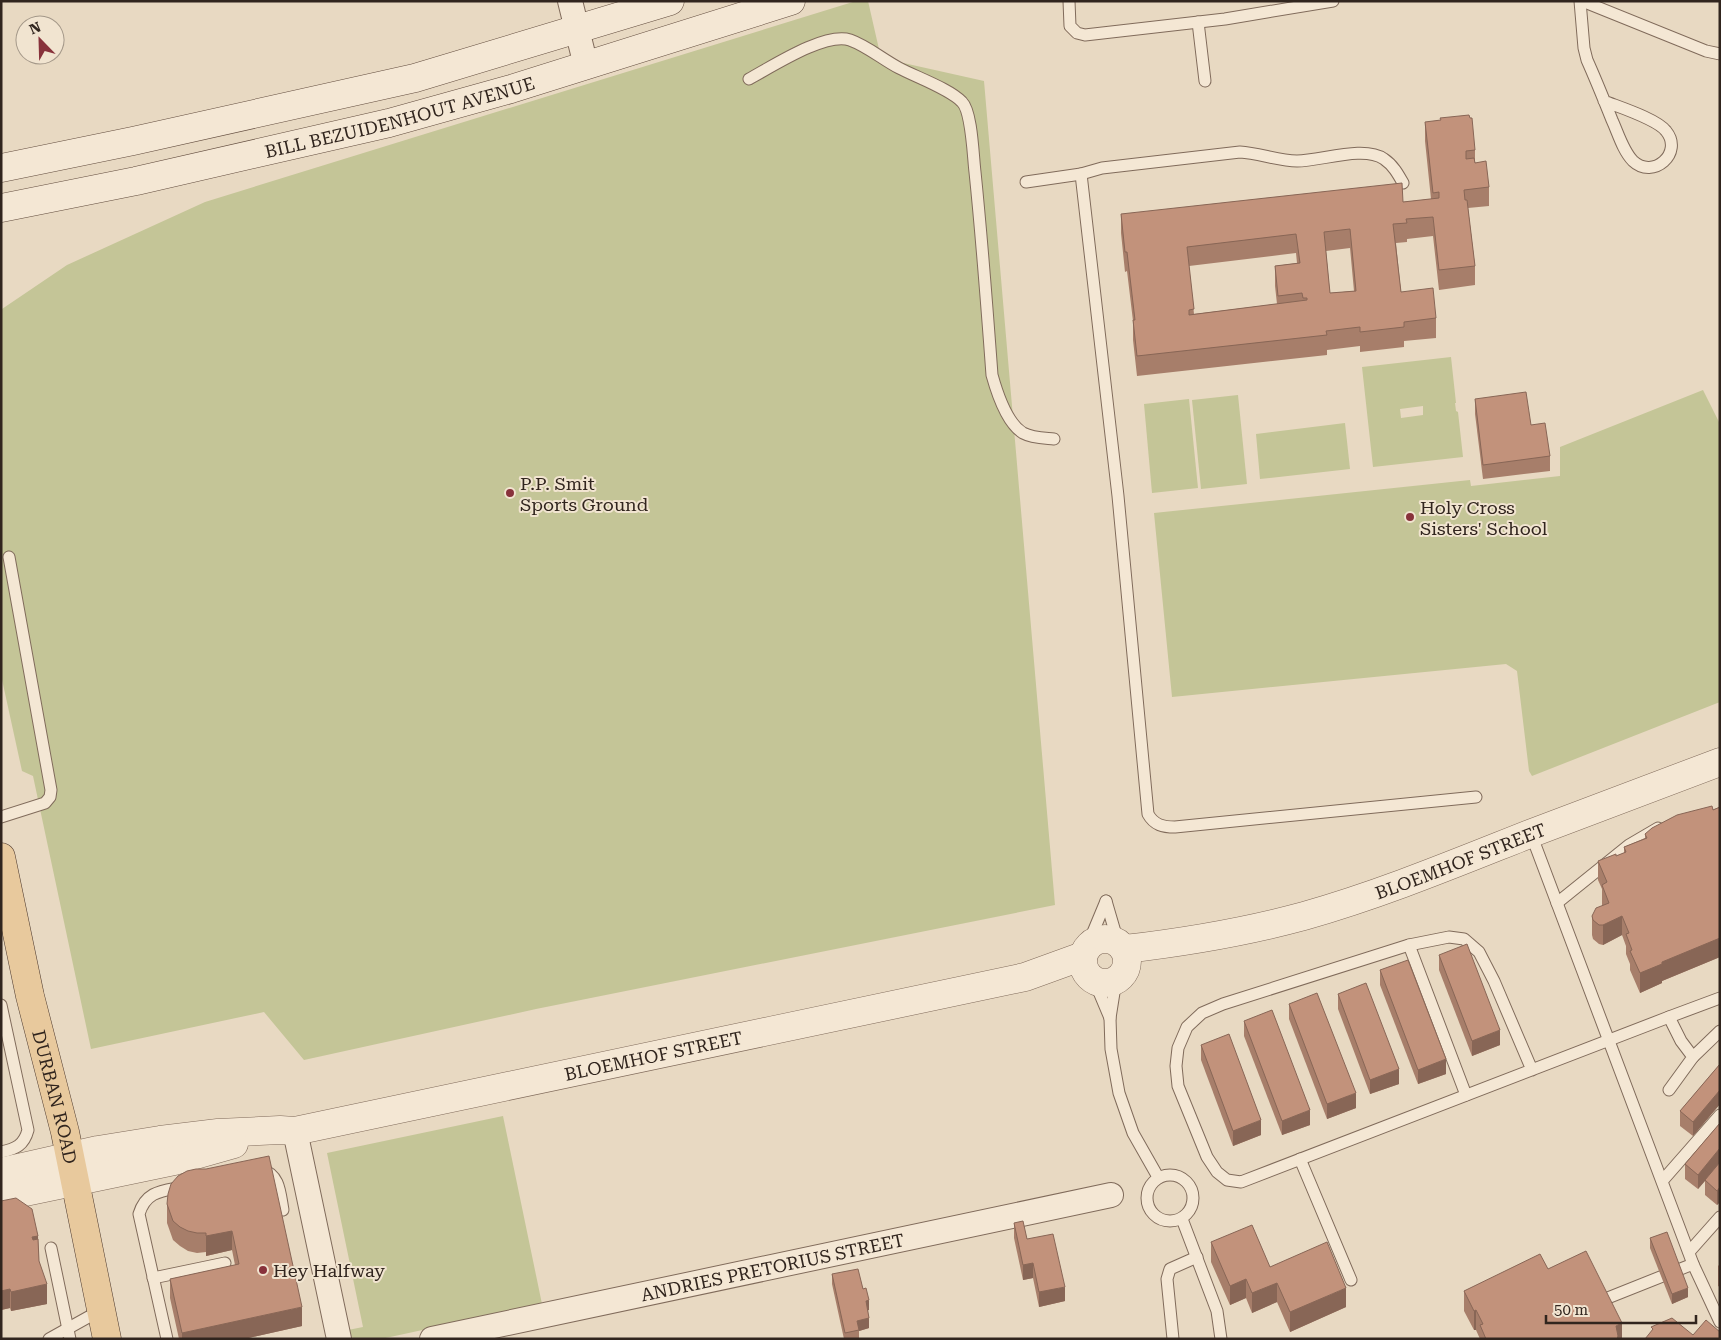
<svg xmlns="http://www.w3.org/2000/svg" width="1721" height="1340" font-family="'Roboto Serif',serif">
<rect width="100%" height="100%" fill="#e8d9c2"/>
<!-- green -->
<g fill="#c4c597" fill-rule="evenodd">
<path d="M856,1H868L881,58L984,81L1055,905L536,1009L304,1060L264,1012L91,1049L33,776L22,771L1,675L2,309L67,265L205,202Z"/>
<path d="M1451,357L1456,403H1455L1456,411L1458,412L1463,457L1373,467L1362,367ZM1423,406V415L1401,418L1400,409Z"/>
<path d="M1703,390L1720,424V702L1532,776L1529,771L1517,671L1506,664L1172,697L1154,513L1470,480L1471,486L1560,476V447Z"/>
<path d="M1238,395L1247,484L1201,489L1192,400Z"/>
<path d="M1189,399L1198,488L1152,493L1144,404Z"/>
<path d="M1345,423L1350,469L1260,479L1256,434Z"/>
<path d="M503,1116L542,1304L381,1339H353L348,1330L363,1327L327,1153Z"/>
</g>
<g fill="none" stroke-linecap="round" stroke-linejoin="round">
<defs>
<g id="service">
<path d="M1069,1L1070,26L1077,33L1085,35L1225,19L1333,1"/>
<path d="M1580,1L1584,48L1587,60C1596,80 1604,100 1612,120C1618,133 1623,151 1633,161C1653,180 1684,153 1666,131C1657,119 1619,107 1604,101"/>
<path d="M1582,1L1706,51L1720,54"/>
<path d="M1198,22L1205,81"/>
<path d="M749,79C773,66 825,32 850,40C867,46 882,59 899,68C916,77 950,89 962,102C972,112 973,156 975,172C982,240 987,307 992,375C997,393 1007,423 1023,433C1032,438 1044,438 1054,439"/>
<path d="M1026,182L1081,174"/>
<path d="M1403,183C1398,174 1393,165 1384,159C1364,145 1321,161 1297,161C1278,161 1259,153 1240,152L1102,168L1081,174L1118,496L1148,814C1154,825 1163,827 1175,827L1476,797"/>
<path d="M1,817L45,803L50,797L51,790L9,557"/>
<path d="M1531,834L1693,1264L1720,1322"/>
<path d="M1106,901L1118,942"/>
<path d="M1557,903L1629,845L1658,828"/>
<path d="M1409,945L1466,1095"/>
<path d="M1086,949L1106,901"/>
<path d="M1094,980L1110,1018"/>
<path d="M1116,980L1110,1018L1111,1049L1119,1093L1133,1133L1158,1177"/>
<path d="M1,1005L28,1130C24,1145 16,1149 1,1152"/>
<path d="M1669,1017L1681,1041L1693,1057L1669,1090"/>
<path d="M1693,1057L1720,1031"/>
<path d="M1532,1070L1494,981L1479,952L1464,939L1449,937L1409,945L1223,1004L1202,1013L1187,1027L1178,1048L1176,1066L1178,1086L1207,1157L1217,1172L1227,1180L1241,1182L1669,1017L1720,998"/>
<path d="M1300,1159L1351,1280"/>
<path d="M262,1170C280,1174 280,1194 283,1210"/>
<circle cx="1170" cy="1198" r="23"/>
<path d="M1663,1180L1720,1115"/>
<path d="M1182,1219L1217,1311L1221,1339"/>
<path d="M51,1248L70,1339"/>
<path d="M1689,1252L1720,1217"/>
<path d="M153,1278L225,1263"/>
<path d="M1595,1303L1693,1264"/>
<path d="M49,1339L101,1310"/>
<path d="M167,1339L139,1214C146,1191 162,1191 182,1187"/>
<path d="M1173,1339L1167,1279L1170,1269L1197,1257"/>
</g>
<g id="minor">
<path d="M570,1L586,66"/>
<path d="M295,1131L339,1339"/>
<path id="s1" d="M432,1339L1111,1195"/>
</g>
<g id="tertiary">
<circle cx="1105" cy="961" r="22"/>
<path id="s2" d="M1125,949C1185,942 1245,932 1304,916C1382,894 1456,863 1532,833C1594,809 1657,786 1720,762"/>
<path id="s3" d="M1,1172L98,1150L160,1140L218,1133L280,1130L295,1131L1025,977L1083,956"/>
<path d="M1,1197L174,1161L234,1144"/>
</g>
<g id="secondary">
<path d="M1,168L133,141L415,78L670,1"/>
<path id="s4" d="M1,208L136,181L389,123L511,89L791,1"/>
</g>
<g id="primary">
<path id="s5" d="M1,857L30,996L65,1132L107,1339"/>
</g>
</defs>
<!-- service casing -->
<use href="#service" stroke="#806b5b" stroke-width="13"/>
<!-- minor casing -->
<use href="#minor" stroke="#806b5b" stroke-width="26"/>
<!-- tertiary casing -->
<use href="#tertiary" stroke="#806b5b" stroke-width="29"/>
<!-- secondary casing -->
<use href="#secondary" stroke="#624c3e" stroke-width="29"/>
<!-- primary casing -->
<use href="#primary" stroke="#4e3a2f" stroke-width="29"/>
<!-- service -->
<use href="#service" stroke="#f4e7d4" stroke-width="11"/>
<!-- minor -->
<use href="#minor" stroke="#f4e7d4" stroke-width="24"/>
<!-- tertiary -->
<use href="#tertiary" stroke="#f4e7d4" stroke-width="28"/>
<!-- secondary -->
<use href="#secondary" stroke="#f4e7d4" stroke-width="28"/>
<!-- primary -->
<use href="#primary" stroke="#e8c99d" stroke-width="28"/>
</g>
<!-- wall -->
<g fill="#a77e6a" fill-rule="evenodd">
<path d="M1425,122L1475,150V162L1489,187V206L1468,208L1475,266V285L1439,290L1433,236L1407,239V242L1396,243L1401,292L1436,318V338L1404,341V347L1360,352V346L1327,350V355L1137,376L1133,340V321L1127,271L1125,272L1121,233V214L1403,202L1431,199L1425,141ZM1350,248L1354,291L1330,293L1326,251ZM1296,253L1297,263L1275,266V286L1277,304L1194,314L1189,266Z"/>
<path d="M1475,399L1531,425L1550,456V471L1483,479L1475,414Z"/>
<path d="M1720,807V957L1662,981V983L1640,993L1630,970V964L1626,954V946L1622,935L1603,945L1599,944L1593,939L1592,935V916L1602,906V889L1598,880V861L1616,856L1624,853V847L1645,838V834Z"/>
<path d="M1439,955L1500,1045L1472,1056L1439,970Z"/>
<path d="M1380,970L1446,1074L1418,1084L1380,985Z"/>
<path d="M1338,994L1399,1084L1370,1094L1338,1009Z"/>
<path d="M1289,1004L1356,1108L1327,1119L1289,1019Z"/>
<path d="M1244,1021L1310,1125L1282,1135L1244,1036Z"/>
<path d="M1201,1045L1261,1135L1233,1146L1201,1060Z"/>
<path d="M1720,1064V1104L1693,1136L1680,1126V1111Z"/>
<path d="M1720,1123V1202L1717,1205L1705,1195V1181L1698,1189L1685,1179V1164Z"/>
<path d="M187,1171L302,1326L244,1339H179L170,1298V1279L235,1265L232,1250L206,1256V1252L197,1253L188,1251L180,1246L173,1240L167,1223V1204Z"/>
<path d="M1,1201L38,1236L39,1261L47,1304L11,1311L10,1308L1,1310Z"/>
<path d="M1014,1223L1027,1239L1065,1301L1039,1307L1033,1278L1023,1280L1014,1238Z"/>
<path d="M1650,1238L1688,1297L1672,1304L1650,1248Z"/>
<path d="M1211,1242L1270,1267L1346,1307L1290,1332L1277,1302L1252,1313L1246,1298L1230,1305L1211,1262Z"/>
<path d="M1720,1264V1287L1718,1286V1266Z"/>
<path d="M1548,1269L1622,1339H1480L1476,1330H1474L1464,1311V1291Z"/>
<path d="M832,1274L863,1289L869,1310H868L869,1328L859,1331V1339H844L832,1284Z"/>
</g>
<!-- shaded-wall -->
<g fill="#886656">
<path d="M1622,916V935L1603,945V925Z"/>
<path d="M1720,938V957L1662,981V983L1640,993V973L1662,962Z"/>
<path d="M1500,1030V1045L1472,1056V1041Z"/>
<path d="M1446,1059V1074L1418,1084V1070Z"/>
<path d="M1399,1069V1084L1370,1094V1080Z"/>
<path d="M1720,1090V1104L1693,1136V1122Z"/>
<path d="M1356,1093V1108L1327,1119V1104Z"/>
<path d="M1310,1110V1125L1282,1135V1121Z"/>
<path d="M1261,1120V1135L1233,1146V1131Z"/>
<path d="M1720,1148V1163L1698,1189V1175Z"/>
<path d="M1720,1187V1202L1717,1205V1191Z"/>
<path d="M232,1231V1250L206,1256V1236Z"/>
<path d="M38,1236V1255L32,1237Z"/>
<path d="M1033,1263V1278L1023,1280V1265Z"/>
<path d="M1246,1279V1298L1230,1305V1286Z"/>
<path d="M1277,1283V1302L1252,1313V1293Z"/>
<path d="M47,1284V1304L11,1311V1292Z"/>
<path d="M1065,1287V1301L1039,1307V1292Z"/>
<path d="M1346,1288V1307L1290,1332V1312Z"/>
<path d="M1688,1288V1297L1672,1304V1294Z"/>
<path d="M10,1289V1308L1,1310V1291Z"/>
<path d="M869,1300V1310L866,1311V1301Z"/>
<path d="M302,1307V1326L244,1339H182V1333Z"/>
<path d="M1476,1310V1330H1474V1311Z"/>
<path d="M869,1318V1328L859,1331L857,1321Z"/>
<path d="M1622,1323V1339H1616V1326Z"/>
</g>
<!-- building -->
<g fill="#c2927b" stroke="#886656" fill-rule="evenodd">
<path d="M1469,115L1470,118H1472L1475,150L1466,151V159L1474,158L1475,163L1486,161L1489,187L1464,190L1465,200H1467L1475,266L1439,270L1433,217L1406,219L1407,223L1393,224L1401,292L1433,288L1436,318L1404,322V327L1360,332V327L1326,331L1327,335L1137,356L1133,320H1135L1127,252H1125L1121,214L1402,183L1403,202L1439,198V192L1433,193L1425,122L1441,120L1440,118ZM1350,229L1356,291L1330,293L1324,232ZM1296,234L1300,263L1275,266L1278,296L1302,293L1303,298H1307V300L1189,315V310L1194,309L1187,247Z"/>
<path d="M1526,392L1531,425L1545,423L1550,456L1483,465L1475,399Z"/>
<path d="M1712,806L1713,810L1720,807V938L1662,962V964L1640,973L1630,951L1632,950L1626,934L1629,933L1622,916L1603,925H1599L1593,920L1592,916L1596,908L1609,903L1602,885L1607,882L1598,861L1616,854V856L1626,852L1624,847L1647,838L1645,834L1652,828L1677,815Z"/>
<path d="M1467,944L1500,1030L1472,1041L1439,955Z"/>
<path d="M1408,960L1446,1059L1418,1070L1380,970Z"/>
<path d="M1366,983L1399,1069L1370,1080L1338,994Z"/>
<path d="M1317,993L1356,1093L1327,1104L1289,1004Z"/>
<path d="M1272,1010L1310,1110L1282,1121L1244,1021Z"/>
<path d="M1229,1034L1261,1120L1233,1131L1201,1045Z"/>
<path d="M1720,1064V1090L1693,1122L1680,1111Z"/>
<path d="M1720,1123V1148L1698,1175L1685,1164Z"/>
<path d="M269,1156L302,1307L182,1333L170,1279L239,1264L232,1231L206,1236V1233H197L188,1231L180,1227L173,1221L167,1204L168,1194L171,1184L178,1176L187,1171L196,1169H206Z"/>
<path d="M1720,1162V1187L1717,1191L1705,1180Z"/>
<path d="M16,1198L32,1209L38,1236L32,1237L33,1240L38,1239L39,1261L47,1284L11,1292L10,1289L1,1291V1201Z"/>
<path d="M1023,1221L1027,1239L1053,1234L1065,1287L1039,1292L1033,1263L1023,1265L1014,1223Z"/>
<path d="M1252,1225L1270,1267L1327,1242L1346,1288L1290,1312L1277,1283L1252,1293L1246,1279L1230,1286L1211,1242Z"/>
<path d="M1667,1232L1688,1288L1672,1294L1650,1238Z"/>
<path d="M1586,1251L1622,1323L1616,1326L1618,1336L1617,1339H1486L1480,1325L1483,1324L1476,1310L1474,1311L1464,1291L1540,1254L1548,1269Z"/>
<path d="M858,1269L863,1289L866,1288L869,1300L866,1301L869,1318L857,1321L859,1330L845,1333L832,1274Z"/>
<path d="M1672,1318L1693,1335L1706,1320L1720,1332V1339H1645L1653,1329L1651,1327Z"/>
</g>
<!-- markers -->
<g fill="#88323b" stroke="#f1e4d0" stroke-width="2">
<circle cx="510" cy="493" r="5"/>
<circle cx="1410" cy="517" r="5"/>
<circle cx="263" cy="1270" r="5"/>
</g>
<g text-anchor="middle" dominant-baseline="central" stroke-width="4" stroke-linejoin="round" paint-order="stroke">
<!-- street labels -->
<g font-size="18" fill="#31251e" stroke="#f1e4d0">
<text stroke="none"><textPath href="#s4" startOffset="409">BILL BEZUIDENHOUT AVENUE</textPath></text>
<text stroke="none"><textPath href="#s2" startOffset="348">BLOEMHOF STREET</textPath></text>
<text stroke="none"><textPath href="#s3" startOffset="664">BLOEMHOF STREET</textPath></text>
<text stroke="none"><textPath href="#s5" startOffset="246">DURBAN ROAD</textPath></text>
<text stroke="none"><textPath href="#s1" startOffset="348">ANDRIES PRETORIUS STREET</textPath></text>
</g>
<!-- poi labels -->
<g font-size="18" fill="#31251e" stroke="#f1e4d0" text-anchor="start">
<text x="520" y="483">P.P. Smit<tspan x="520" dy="21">Sports Ground</tspan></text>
<text x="1420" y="507">Holy Cross<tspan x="1420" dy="21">Sisters' School</tspan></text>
<text x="273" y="1270">Hey Halfway</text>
</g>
</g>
<!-- border -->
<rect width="1721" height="1340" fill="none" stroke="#31251e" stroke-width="5"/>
<!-- north arrow -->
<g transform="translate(40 40) rotate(337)"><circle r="24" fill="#f1e4d0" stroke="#a49889"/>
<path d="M0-4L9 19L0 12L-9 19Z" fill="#88323b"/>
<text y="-8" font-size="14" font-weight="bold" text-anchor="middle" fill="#31251e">N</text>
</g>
<!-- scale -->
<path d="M1546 1315v8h150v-8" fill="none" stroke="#31251e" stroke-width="2.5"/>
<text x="1554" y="1315" font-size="15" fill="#31251e" stroke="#f1e4d0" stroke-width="4" paint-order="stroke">50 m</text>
</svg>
